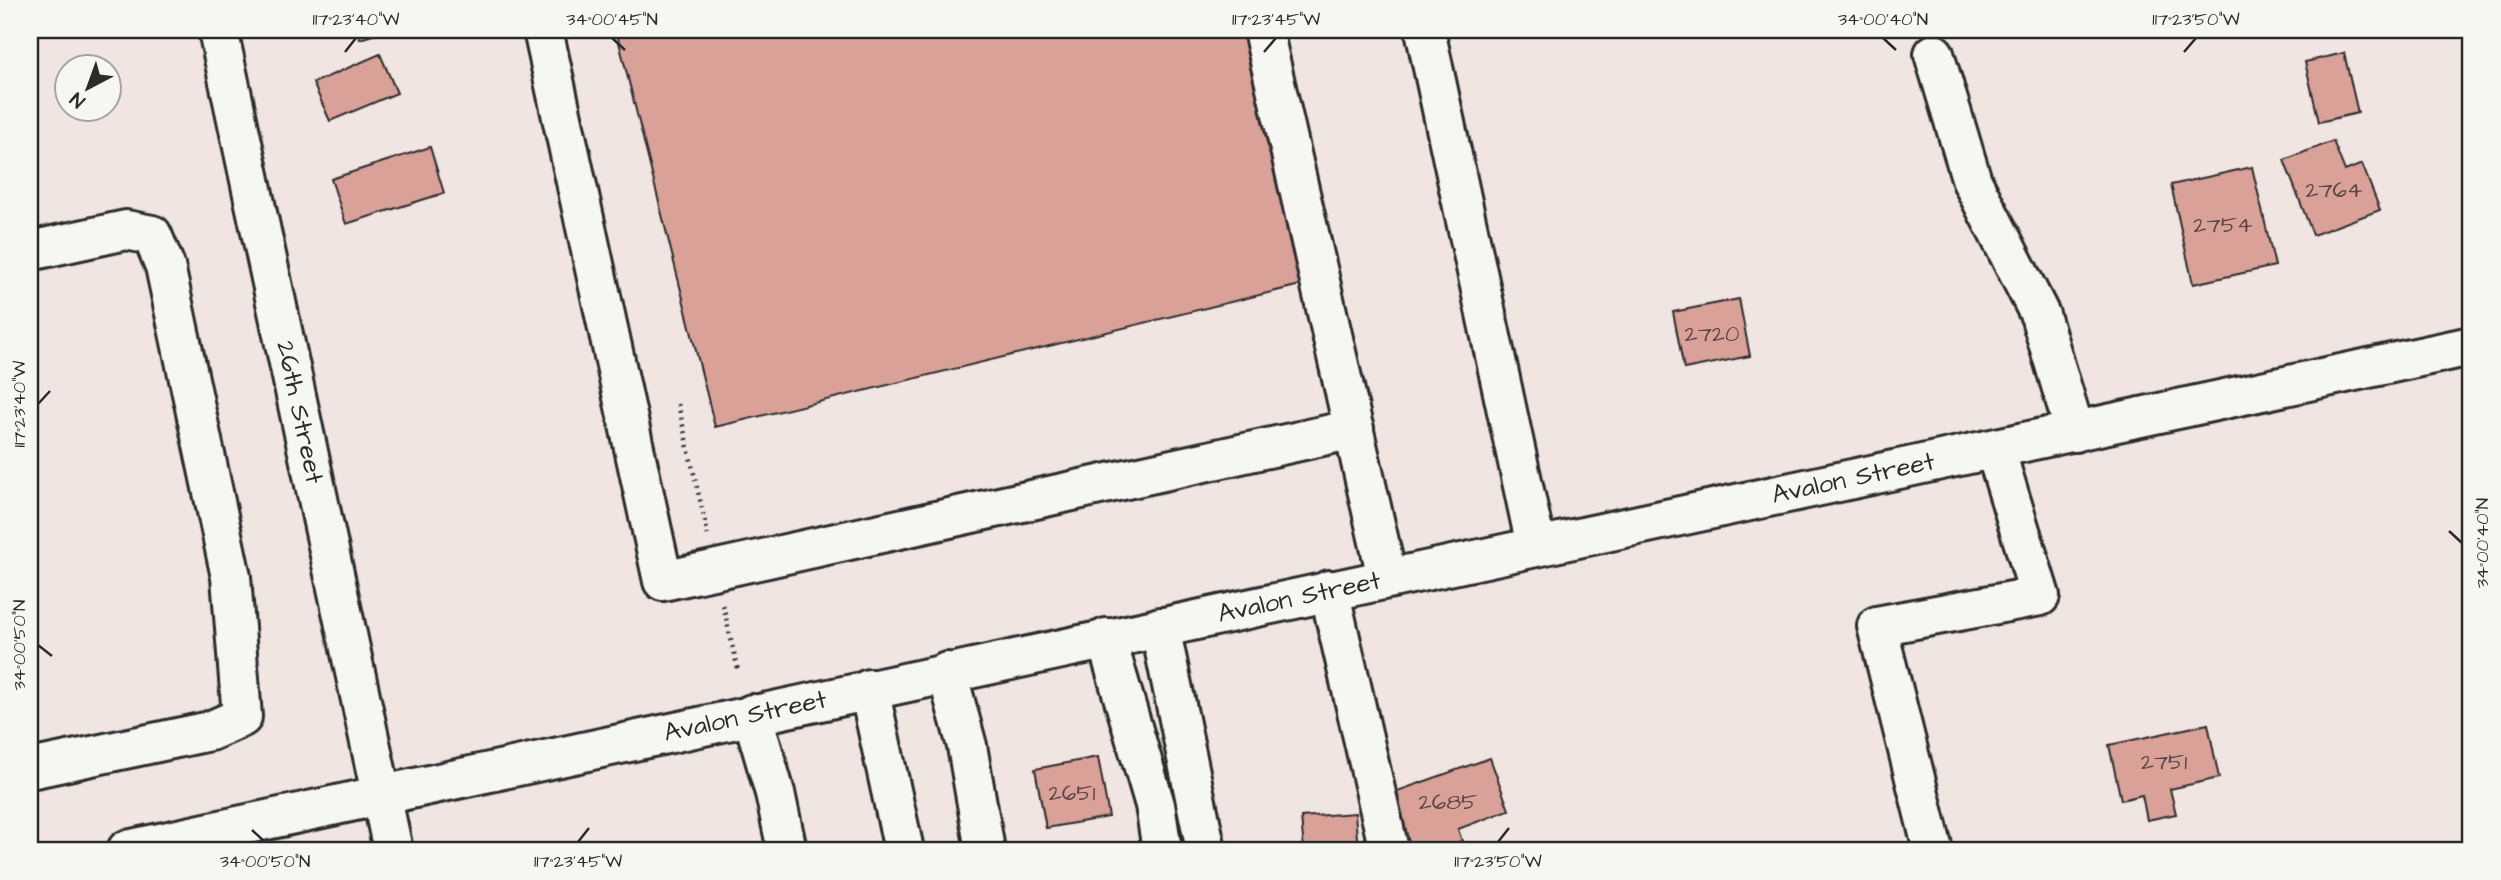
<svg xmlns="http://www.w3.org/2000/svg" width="2501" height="880" font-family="'Architects Daughter',sans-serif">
<rect width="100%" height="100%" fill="#f0e5e0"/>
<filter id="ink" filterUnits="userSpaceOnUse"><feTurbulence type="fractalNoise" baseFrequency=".0143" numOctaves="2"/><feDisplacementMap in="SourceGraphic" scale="14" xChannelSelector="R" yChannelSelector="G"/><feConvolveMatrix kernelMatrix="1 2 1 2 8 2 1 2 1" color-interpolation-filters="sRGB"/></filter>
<g filter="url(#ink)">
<!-- building -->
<g fill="#daa198" stroke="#2b2b2b" stroke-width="2">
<path d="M358,30H389L360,39Z"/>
<path d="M616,30H1250L1313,282L715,427Z"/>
<path d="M2344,53L2358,113L2319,122L2305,62Z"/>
<path d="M380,54L397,93L330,121L313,83Z"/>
<path d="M2333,141L2345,171L2362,164L2380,210L2313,235L2284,160Z"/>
<path d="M430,147L444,193L346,224L331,179Z"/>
<path d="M2252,167L2275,266L2193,284L2171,185Z"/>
<path d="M1739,299L1750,356L1684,369L1673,312Z"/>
<path d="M2208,724L2219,778L2170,789L2176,814L2147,820L2142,795L2121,800L2109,745Z"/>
<path d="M1098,757L1109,817L1046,828L1035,769Z"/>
<path d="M1490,758L1509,810L1458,829L1462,841L1437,850H1406L1386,795Z"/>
<path d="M1355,813L1358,850H1294H1304L1301,817Z"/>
</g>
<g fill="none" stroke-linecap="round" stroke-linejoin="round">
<defs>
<g id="minor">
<path d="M218,30L393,850"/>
<path d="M543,30L663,581L1354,429"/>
<path d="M1263,30L1387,577"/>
<path d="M1425,30L1536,546"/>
<path d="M1934,54L1972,181L2040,315L2075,432"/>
<path d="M30,251L126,230L152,235L165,266L231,577L242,717L210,731L30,769"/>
<path d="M1329,590L1389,850"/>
<path d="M1160,627L1206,850"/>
<path d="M1106,638L1155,805L1162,850"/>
<path d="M947,672L967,746L985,850"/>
<path d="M869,689L904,850"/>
<path d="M752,714L775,793L787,850"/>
<path d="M127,850L2471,346"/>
<path d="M1933,850L1877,626L2040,596L1995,449"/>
</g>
</defs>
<!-- minor casing -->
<use href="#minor" stroke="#2b2b2b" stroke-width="44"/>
<!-- path -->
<g stroke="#2b2b2b" stroke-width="4.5" stroke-dasharray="2 5" stroke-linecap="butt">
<path d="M678,404L708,535"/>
<path d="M723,605L738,670"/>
</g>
<!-- minor -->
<use href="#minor" stroke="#f6f6f2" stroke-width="38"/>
</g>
</g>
<!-- ticks -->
<path fill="none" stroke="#2b2b2b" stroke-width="2.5" d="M612,38L625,50M1883,38L1896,50M345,52L356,38M1264,52L1276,38M2184,52L2196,38M38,404L50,391M2449,531L2462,543M38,645L52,656M252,830L265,842M578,842L589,828M1498,842L1509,828"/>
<g text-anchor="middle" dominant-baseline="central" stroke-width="6" stroke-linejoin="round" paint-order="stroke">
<!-- number labels -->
<g font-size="23" fill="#574846">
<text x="2334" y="190">2764</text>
<text x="2223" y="225">2754</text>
<text x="1712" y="334">2720</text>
<text x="2164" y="762">2751</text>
<text x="1072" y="793">2651</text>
<text x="1448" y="802">2685</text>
</g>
<!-- street labels -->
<g font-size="26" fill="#2b2b2b" stroke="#f6f6f2">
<text transform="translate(300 412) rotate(78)">26th Street</text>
<text transform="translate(1853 478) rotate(-12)">Avalon Street</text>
<text transform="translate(1299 597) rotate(-12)">Avalon Street</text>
<text transform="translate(745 716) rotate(-12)">Avalon Street</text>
</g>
</g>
<!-- margin -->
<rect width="2501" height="880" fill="none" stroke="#f6f6f2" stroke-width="77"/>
<!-- north arrow -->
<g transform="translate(88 88) rotate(221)"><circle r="33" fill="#f6f6f2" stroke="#a5a5a2" stroke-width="2"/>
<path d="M0-5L12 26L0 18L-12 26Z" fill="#2b2b2b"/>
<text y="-10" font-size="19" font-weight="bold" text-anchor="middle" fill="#2b2b2b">N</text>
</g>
<rect x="38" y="38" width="2424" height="804" fill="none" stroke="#2b2b2b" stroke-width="2.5"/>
<g font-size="18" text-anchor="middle" fill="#2b2b2b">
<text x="356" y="25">117°23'40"W</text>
<text x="612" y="25">34°00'45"N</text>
<text x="1276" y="25">117°23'45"W</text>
<text x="1883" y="25">34°00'40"N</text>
<text x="2196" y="25">117°23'50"W</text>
<text transform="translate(19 404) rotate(-90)" y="6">117°23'40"W</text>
<text transform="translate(2482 543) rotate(-90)" y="6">34°00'40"N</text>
<text transform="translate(19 645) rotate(-90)" y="6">34°00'50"N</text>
<text x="265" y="867">34°00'50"N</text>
<text x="578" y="867">117°23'45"W</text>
<text x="1498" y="867">117°23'50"W</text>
</g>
</svg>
